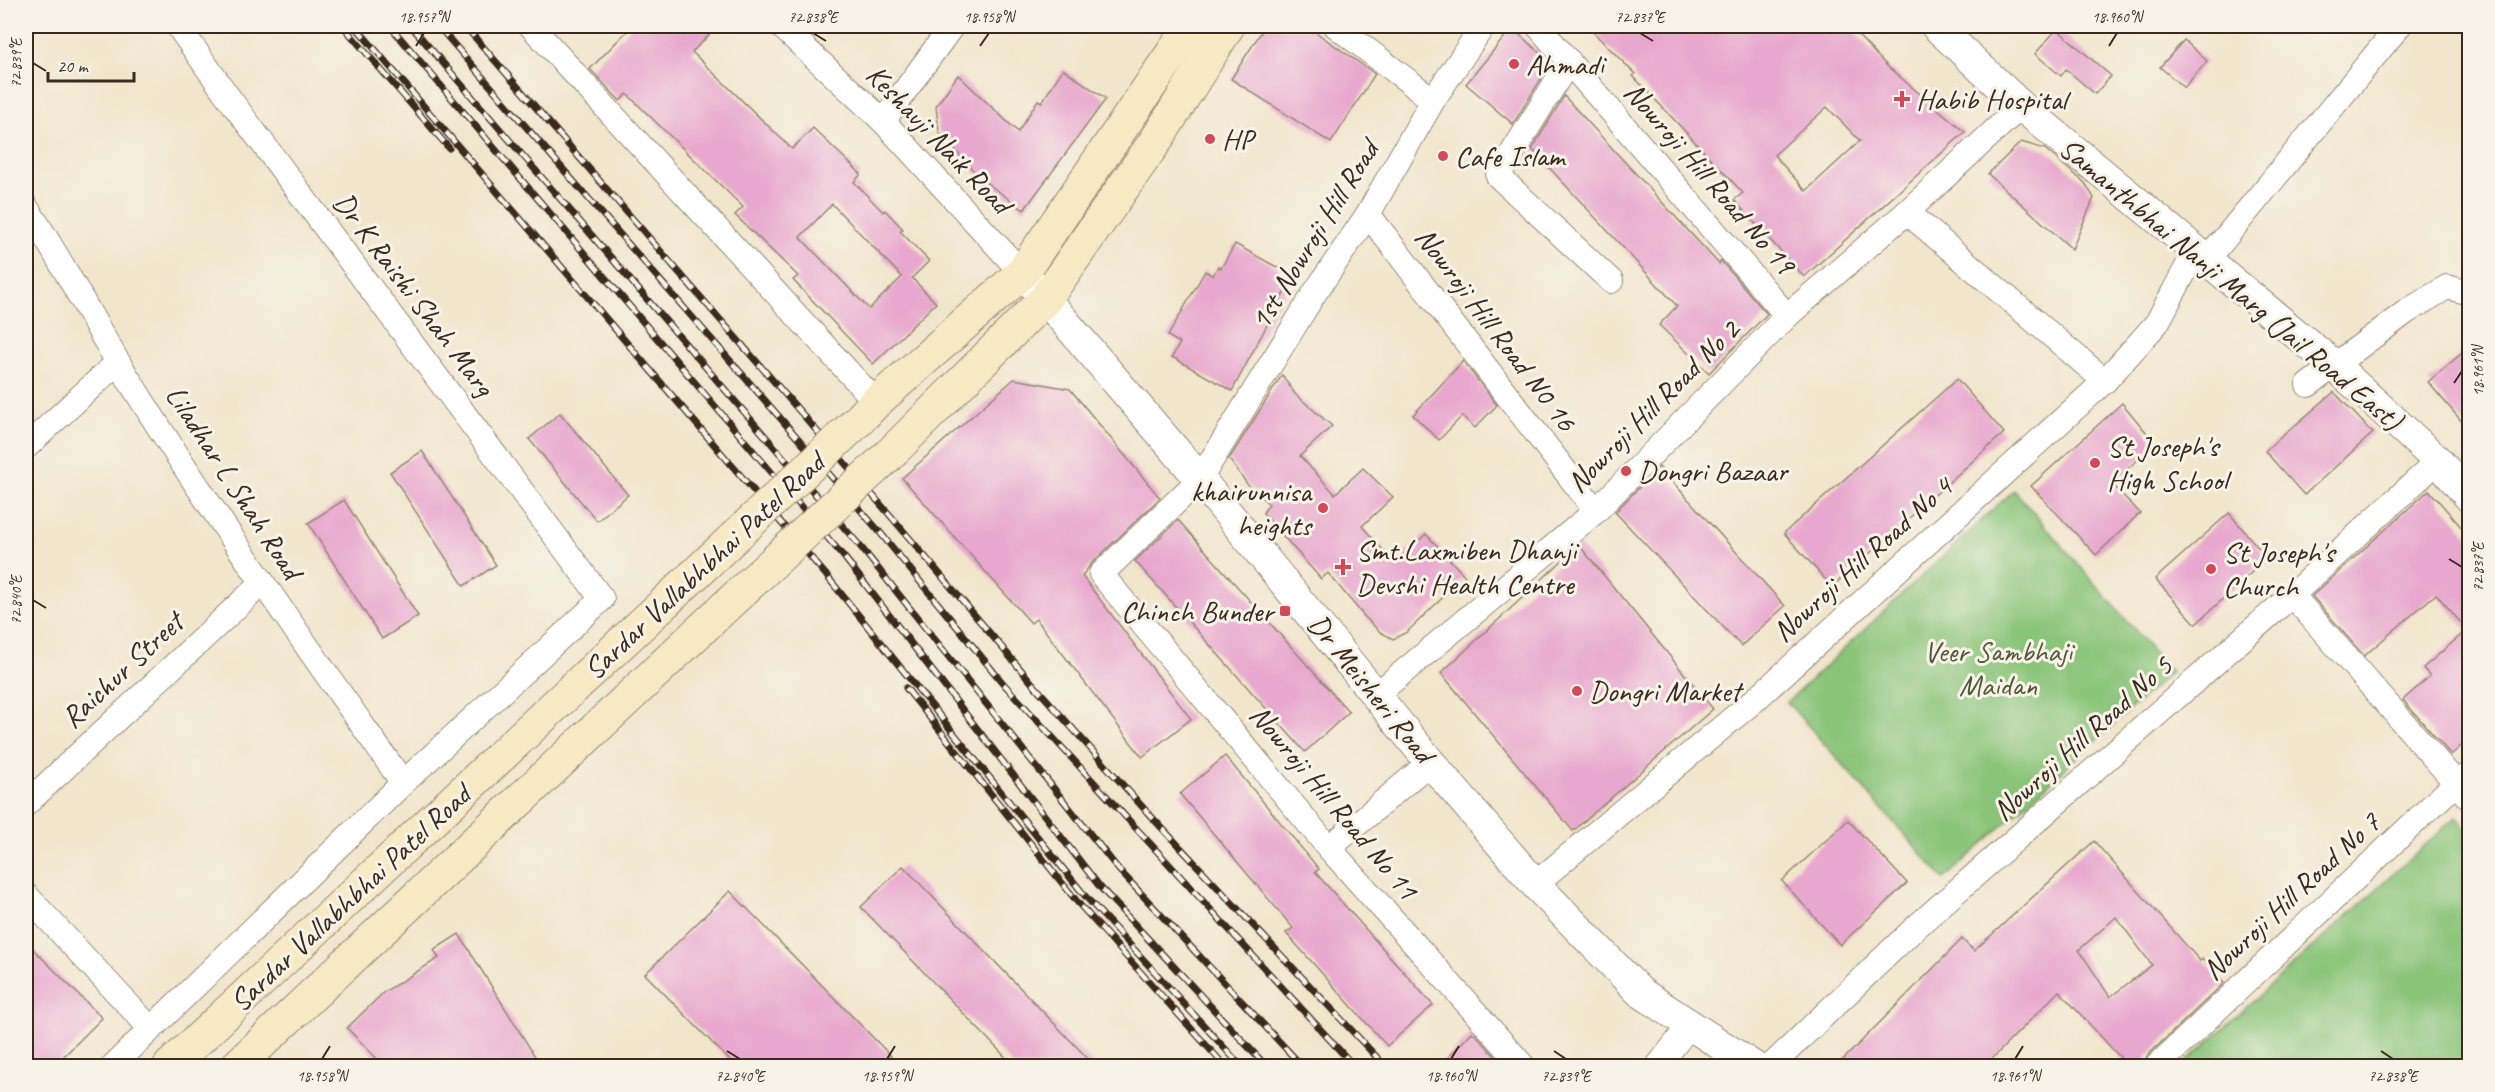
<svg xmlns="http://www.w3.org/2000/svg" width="2495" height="1092" font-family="Caveat,sans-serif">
<rect width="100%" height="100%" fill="#f7f3e8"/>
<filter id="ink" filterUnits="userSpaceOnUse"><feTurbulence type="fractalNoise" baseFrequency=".0167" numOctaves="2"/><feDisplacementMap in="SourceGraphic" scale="12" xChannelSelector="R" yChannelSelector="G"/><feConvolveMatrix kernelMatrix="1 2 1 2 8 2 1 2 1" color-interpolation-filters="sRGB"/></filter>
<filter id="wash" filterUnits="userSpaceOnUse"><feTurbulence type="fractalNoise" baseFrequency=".008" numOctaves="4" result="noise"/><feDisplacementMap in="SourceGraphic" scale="24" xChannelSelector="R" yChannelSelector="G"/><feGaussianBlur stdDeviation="1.35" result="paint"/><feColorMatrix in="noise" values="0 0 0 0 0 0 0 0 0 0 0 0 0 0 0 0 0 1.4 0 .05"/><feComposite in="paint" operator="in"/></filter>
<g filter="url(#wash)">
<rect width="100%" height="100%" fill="#f1e5cc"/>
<!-- green -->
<g fill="#8ac479" stroke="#62774c" stroke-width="1.5">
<path d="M2014,490L2171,672L1944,879L1787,702Z"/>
<path d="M2456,817L2469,831V1066H2182Z"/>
</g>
<g id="blocks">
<!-- building -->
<g fill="#e8a7ce" fill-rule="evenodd">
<path d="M632,26H718L692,52L792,149L813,128L861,174L854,182L883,212L885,210L903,229L900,231L929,261L912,278L936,303L873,364L793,280L798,276L735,215L743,207L627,94L620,101L590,69ZM832,204L902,277L869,309L800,237Z"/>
<path d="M1265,26H1307L1375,74L1331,143L1231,79Z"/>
<path d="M1587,26H1849L1887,66L1965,132L1804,277L1734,200L1743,193L1633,76L1635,74ZM1827,107L1860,141L1806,191L1774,155Z"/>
<path d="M1512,28L1551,63L1513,124L1466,84Z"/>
<path d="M2057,29L2111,76L2095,94L2066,69L2061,76L2035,54Z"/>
<path d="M2184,40L2207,61L2184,88L2160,67Z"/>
<path d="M1063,69L1106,99L1024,210L980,178L939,132L936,106L958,75L1018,132L1038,100L1042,102Z"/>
<path d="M1564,96L1719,264L1721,261L1767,314L1709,373L1659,325L1677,306L1532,149Z"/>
<path d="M2021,142L2045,149L2085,183L2094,198L2072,249L1988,174Z"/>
<path d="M1235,244L1293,276L1232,391L1172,357L1180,343L1168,336L1205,271L1213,276L1218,266L1221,268Z"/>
<path d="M2469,347V430L2428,382Z"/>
<path d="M1463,361L1497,405L1475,428L1462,416L1439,440L1413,415Z"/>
<path d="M1282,375L1295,394L1332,426L1300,456L1335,494L1363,468L1393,497L1362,526L1394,563L1426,534L1465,576L1407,632L1393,639L1380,632L1363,615L1328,573L1321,579L1263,513L1269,504L1247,484L1229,459Z"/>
<path d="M1014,379L1070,389L1160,498L1091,564L1082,576L1191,719L1142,757L1036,619L1031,623L902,478Z"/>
<path d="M1957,379L2004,433L1832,587L1784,533Z"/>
<path d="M2334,392L2373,433L2304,495L2265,451Z"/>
<path d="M2122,403L2156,444L2111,483L2140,513L2096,555L2031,486Z"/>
<path d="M560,413L628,495L597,521L529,439Z"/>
<path d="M422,451L496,565L464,586L390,472Z"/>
<path d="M1659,467L1785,606L1741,646L1615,512Z"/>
<path d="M2429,490L2469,536V739L2451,755L2403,700L2430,676L2423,668L2467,630L2436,594L2364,656L2312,596Z"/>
<path d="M344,500L418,616L382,639L308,523Z"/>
<path d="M2229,513L2267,558L2196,624L2155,579Z"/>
<path d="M1178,520L1349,712L1305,752L1135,561Z"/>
<path d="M1579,545L1713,709L1573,831L1441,673Z"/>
<path d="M1225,756L1319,869L1315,872L1433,1005L1387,1046L1286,933L1293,928L1180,794Z"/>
<path d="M1848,820L1907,883L1840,945L1782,881Z"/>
<path d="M2094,841L2200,961L2202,959L2224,983L2147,1056L2143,1066H2128L2059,991L1985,1066H1837L1962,939L1974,951ZM2116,917L2152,965L2110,997L2079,950Z"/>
<path d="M903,866L1095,1066H1014L861,907Z"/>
<path d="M730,891L891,1056L880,1066H735L645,974Z"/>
<path d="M459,934L541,1066H384L347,1028L384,992L439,958L434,950Z"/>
<path d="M26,942L102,1018L54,1066H26Z"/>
<path d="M1472,1032L1478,1037L1504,1066H1440Z"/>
</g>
</g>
</g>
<g filter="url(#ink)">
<use href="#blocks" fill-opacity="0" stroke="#968875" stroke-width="1.5"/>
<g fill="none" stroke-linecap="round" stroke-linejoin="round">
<defs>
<g id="minor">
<path d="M531,26L876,402"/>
<path d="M781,26L883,121L1022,273"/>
<path d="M1336,26L1433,100"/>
<path d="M1483,26L1433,100L1368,214L1314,294L1200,479L1101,574L1329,848L1523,1066"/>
<path d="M1538,26L1787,316"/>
<path d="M1569,61L1498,176L1611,281"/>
<path d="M883,121L952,26"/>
<path d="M26,207C60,257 87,311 118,362C207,507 306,645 403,783"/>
<path d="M1907,212L2105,381"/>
<path d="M1368,214L1596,511"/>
<path d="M2207,260L2399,26"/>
<path d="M2308,385L2406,312L2447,287L2470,293"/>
<path d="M26,447L118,362"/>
<path d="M2292,595L2470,799"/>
<path d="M1377,694L1596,511L1787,316L1907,212L2021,106"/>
<path d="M26,804L262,583"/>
<path d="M1329,848L1430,762"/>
<path d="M1535,884L1756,699L2105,381L2157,323L2196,250"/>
<path d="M26,895L151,1029"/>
<path d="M113,1066L403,783L602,599L226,94L178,26"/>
<path d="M1658,1066L1690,1025"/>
<path d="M1771,1066L1915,928L2292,595L2438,461"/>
<path d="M2157,1066L2455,784L2470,774"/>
</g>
<g id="tertiary">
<path d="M1936,26L2021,106L2335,366L2438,461L2470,498"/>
<path d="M1029,280L1200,479L1430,762L1535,884L1640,992L1753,1066"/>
</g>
<g id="secondary">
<path d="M858,421L876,402L1022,273L1191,26"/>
<path d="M889,455L1046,298L1157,139L1228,26"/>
<path d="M170,1066L692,577"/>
<path d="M237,1066L726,606"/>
</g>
</defs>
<!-- minor casing -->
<use href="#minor" stroke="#968875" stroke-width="26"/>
<!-- tertiary casing -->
<use href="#tertiary" stroke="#968875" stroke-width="32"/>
<!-- secondary casing -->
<use href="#secondary" stroke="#968875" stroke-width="35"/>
<!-- minor -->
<use href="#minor" stroke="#fff" stroke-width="24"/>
<!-- tertiary -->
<use href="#tertiary" stroke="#fff" stroke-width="30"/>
<!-- secondary -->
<use href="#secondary" stroke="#f7e9c3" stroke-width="33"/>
<defs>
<g id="rail">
<path d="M343,26L449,148"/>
<path d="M355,26L826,575L1086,897L1241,1066"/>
<path d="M390,26L844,557L1100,887L1266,1066"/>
<path d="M411,26L860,546L1119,870L1302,1066"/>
<path d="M438,26L878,530L1002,682L1354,1066"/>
<path d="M465,26L889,514L1033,684L1147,812L1385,1066"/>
<path d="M906,688L1079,904L1225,1066"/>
</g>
</defs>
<!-- rail casing -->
<use href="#rail" stroke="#3b2a1e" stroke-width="7"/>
<!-- rail -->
<use href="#rail" stroke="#f7f3e8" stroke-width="4.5" stroke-dasharray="14" stroke-linecap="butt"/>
<defs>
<g id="secondary-bridge">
<path d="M692,577L858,421"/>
<path d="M726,606L889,455"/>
</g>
</defs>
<!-- secondary-bridge casing -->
<use href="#secondary-bridge" stroke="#968875" stroke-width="35" stroke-linecap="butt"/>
<!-- secondary-bridge -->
<use href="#secondary-bridge" stroke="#f7e9c3" stroke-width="33"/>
</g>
</g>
<!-- ticks -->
<path fill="none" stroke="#3b2a1e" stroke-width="2" d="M813,33L826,41M1640,33L1653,41M416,46L424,33M980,46L989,33M2109,46L2117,33M33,63L46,71M2454,383L2462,371M2449,559L2462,567M33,600L46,608M727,1051L740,1059M1554,1051L1566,1059M2381,1051L2393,1059M322,1059L330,1046M887,1059L895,1046M1451,1059L1459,1046M2015,1059L2023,1046"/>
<!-- markers -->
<g fill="#d1495b" stroke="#f7f3e8" stroke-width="2">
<circle cx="1514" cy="64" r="6"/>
<path d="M1899 90h6v6h6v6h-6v6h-6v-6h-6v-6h6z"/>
<circle cx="1210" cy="139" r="6"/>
<circle cx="1443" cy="156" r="6"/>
<circle cx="2095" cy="463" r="6"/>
<circle cx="1626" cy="471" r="6"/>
<circle cx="1323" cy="508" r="6"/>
<path d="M1340 558h6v6h6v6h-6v6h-6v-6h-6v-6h6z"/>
<circle cx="2211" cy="569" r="6"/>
<rect x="1279" y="605" width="12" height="12" rx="3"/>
<circle cx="1577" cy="691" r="6"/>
</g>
<g text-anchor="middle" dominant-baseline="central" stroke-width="6" stroke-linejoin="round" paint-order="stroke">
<!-- poi labels -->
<g font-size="30" fill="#3b2a1e" stroke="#f7f3e8" text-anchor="start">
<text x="1526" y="64">Ahmadi</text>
<text x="1916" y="99">Habib Hospital</text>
<text x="1222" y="139">HP</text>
<text x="1455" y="156">Cafe Islam</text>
<text x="2107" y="446">St Joseph's<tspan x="2107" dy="34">High School</tspan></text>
<text x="1638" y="471">Dongri Bazaar</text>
<text x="1311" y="491" text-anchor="end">khairunnisa<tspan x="1311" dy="34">heights</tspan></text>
<text x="1356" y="550">Smt.Laxmiben Dhanji<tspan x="1356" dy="34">Devshi Health Centre</tspan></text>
<text x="2223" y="552">St Joseph's<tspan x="2223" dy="34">Church</tspan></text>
<text x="1273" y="611" text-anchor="end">Chinch Bunder</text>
<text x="1589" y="691">Dongri Market</text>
</g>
<!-- street labels -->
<g font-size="30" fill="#3b2a1e" stroke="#f7f3e8">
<text transform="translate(939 139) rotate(46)">Keshavji Naik Road</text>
<text transform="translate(1710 178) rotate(49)">Nowroji Hill Road No 19</text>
<text transform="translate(1314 235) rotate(-58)">1st Nowroji Hill Road</text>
<text transform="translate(2231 284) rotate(40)">Samanthbhai Nanji Marg (Jail Road East)</text>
<text transform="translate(414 294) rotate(53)">Dr K Raishi Shah Marg</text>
<text transform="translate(1496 329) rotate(53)">Nowroji Hill Road N0 16</text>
<text transform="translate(1653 406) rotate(-45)">Nowroji Hill Road No 2</text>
<text transform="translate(234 482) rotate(57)">Liladhar L Shah Road</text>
<text transform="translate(1862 559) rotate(-42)">Nowroji Hill Road No 4</text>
<text transform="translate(704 566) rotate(-43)">Sardar Vallabhbhai Patel Road</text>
<text transform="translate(122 670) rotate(-43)">Raichur Street</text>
<text transform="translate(1371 688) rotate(51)">Dr Meisheri Road</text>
<text transform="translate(2082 738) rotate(-42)">Nowroji Hill Road No 5</text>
<text transform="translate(1334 802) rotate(50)">Nowroji Hill Road No 11</text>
<text transform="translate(2291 896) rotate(-43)">Nowroji Hill Road No 7</text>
<text transform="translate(350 898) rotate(-43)">Sardar Vallabhbhai Patel Road</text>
</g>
<!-- park labels -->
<g font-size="30" fill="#535839" stroke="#f7f3e8">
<text x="1998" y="651">Veer Sambhaji<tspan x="1998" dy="34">Maidan</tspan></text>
</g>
</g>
<!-- margin -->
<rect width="2495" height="1092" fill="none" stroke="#f7f3e8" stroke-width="66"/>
<!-- scale -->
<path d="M48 72v9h86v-9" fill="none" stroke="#3b2a1e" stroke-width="3"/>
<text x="57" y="72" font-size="18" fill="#3b2a1e" stroke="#f7f3e8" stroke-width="4.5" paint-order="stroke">20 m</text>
<rect x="33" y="33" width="2429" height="1026" fill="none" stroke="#3b2a1e" stroke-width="2"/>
<g font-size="15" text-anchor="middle" fill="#3b2a1e">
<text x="424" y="22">18.957°N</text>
<text x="813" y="22">72.838°E</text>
<text x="989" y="22">18.958°N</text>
<text x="1640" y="22">72.837°E</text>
<text x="2117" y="22">18.960°N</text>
<text transform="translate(16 63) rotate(-90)" y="5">72.839°E</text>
<text transform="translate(2478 371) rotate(-90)" y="5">18.961°N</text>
<text transform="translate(2478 567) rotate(-90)" y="5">72.837°E</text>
<text transform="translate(16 600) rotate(-90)" y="5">72.840°E</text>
<text x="322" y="1081">18.958°N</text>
<text x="740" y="1081">72.840°E</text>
<text x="887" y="1081">18.959°N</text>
<text x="1451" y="1081">18.960°N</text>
<text x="1566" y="1081">72.839°E</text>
<text x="2015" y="1081">18.961°N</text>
<text x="2393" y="1081">72.838°E</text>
</g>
</svg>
